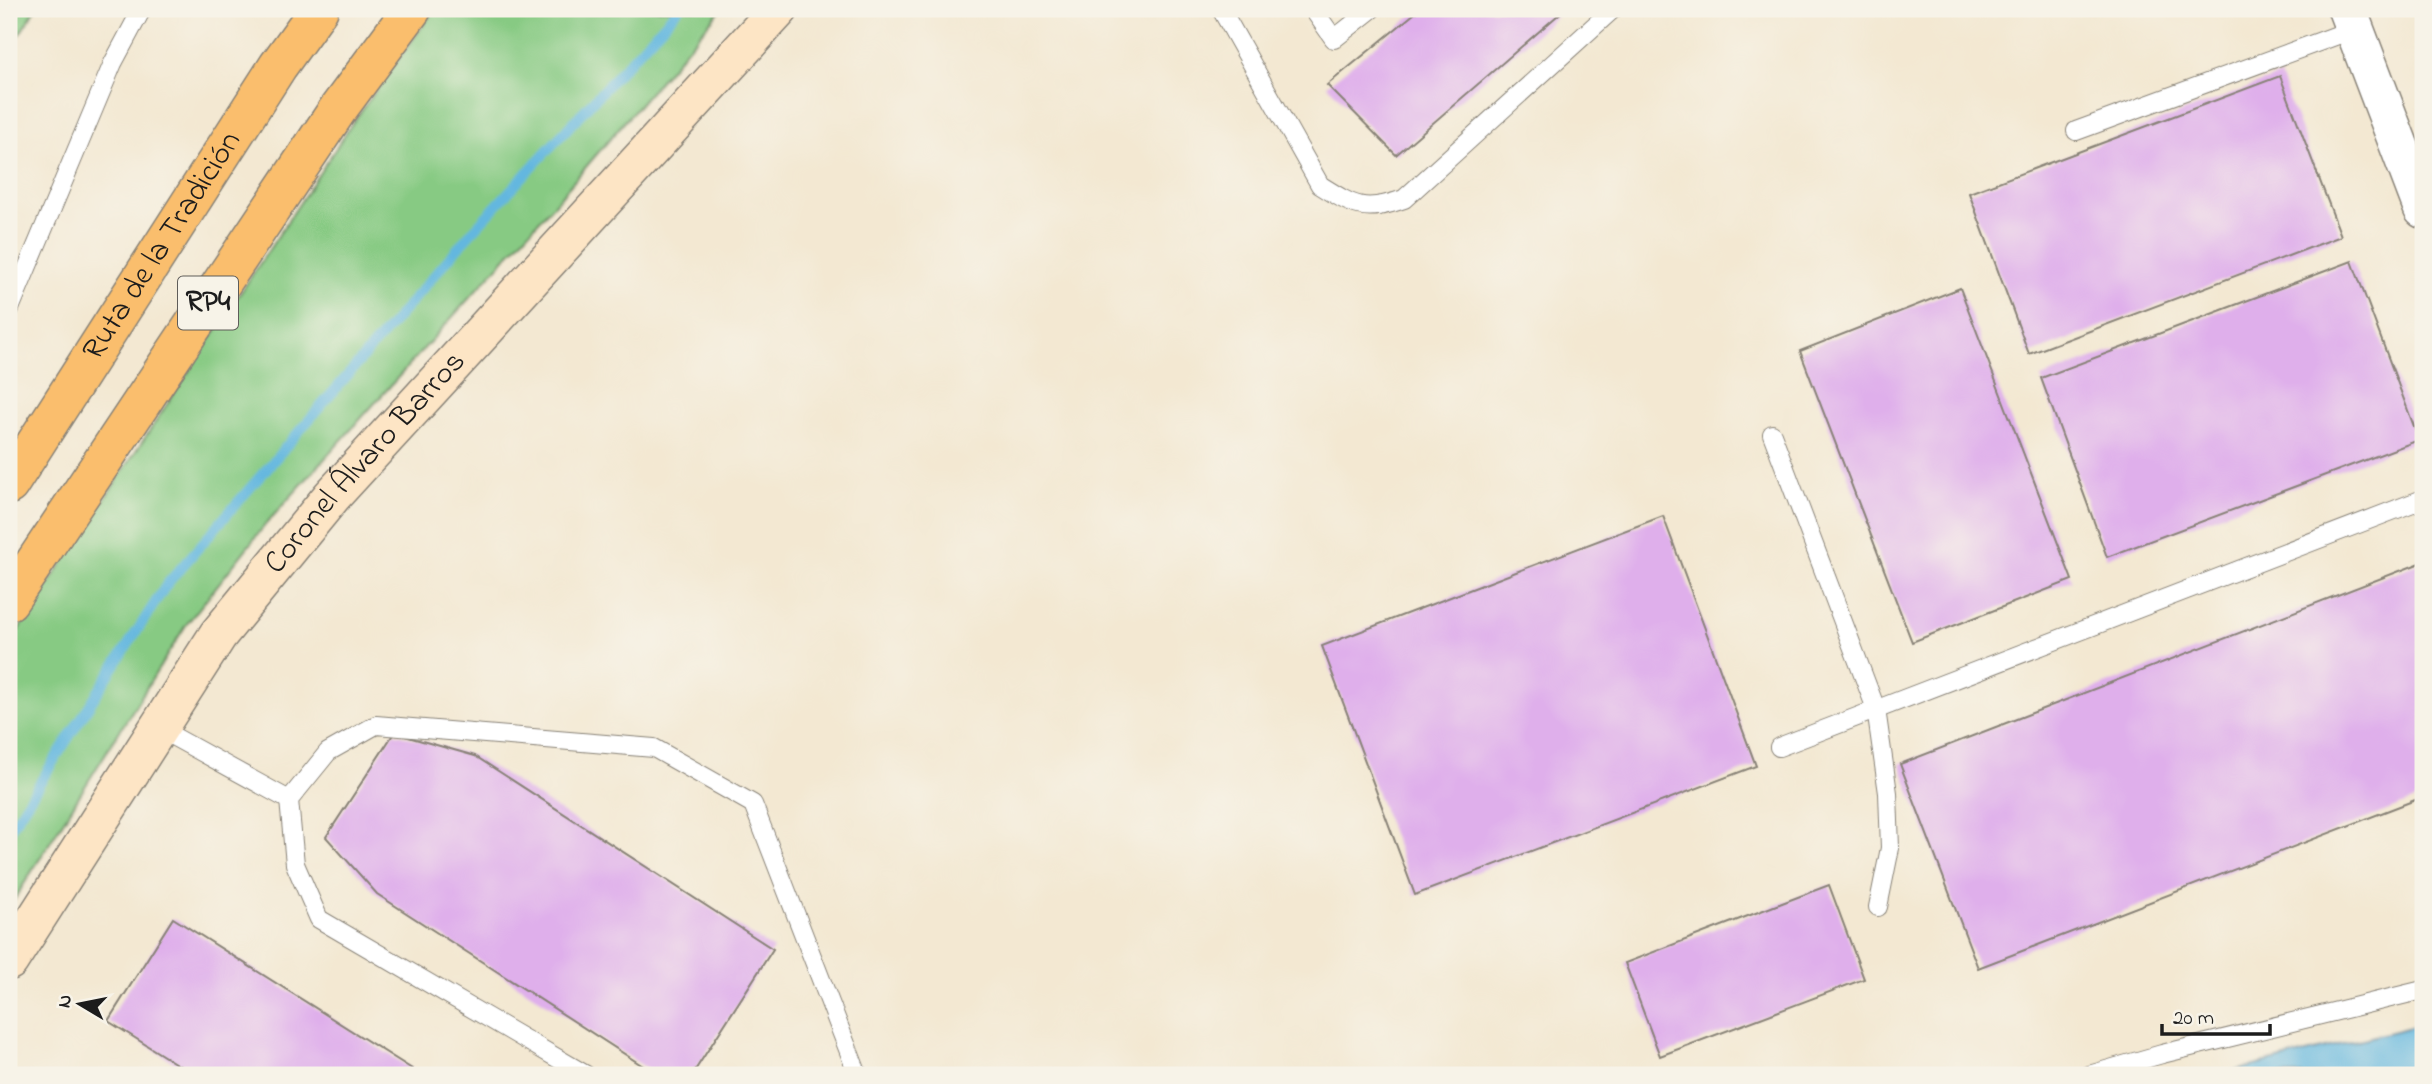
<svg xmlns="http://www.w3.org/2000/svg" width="2432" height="1084" font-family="'Indie Flower',sans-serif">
<rect width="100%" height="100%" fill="#f7f3e8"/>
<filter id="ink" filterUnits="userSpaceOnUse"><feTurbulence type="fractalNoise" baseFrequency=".0143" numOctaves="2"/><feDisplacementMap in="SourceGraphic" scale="14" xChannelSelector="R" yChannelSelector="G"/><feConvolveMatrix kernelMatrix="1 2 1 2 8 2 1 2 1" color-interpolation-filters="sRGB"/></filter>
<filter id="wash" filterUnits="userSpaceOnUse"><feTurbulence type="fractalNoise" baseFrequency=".00686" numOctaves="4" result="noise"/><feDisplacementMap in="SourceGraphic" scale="28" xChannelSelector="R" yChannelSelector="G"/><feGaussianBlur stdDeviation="1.57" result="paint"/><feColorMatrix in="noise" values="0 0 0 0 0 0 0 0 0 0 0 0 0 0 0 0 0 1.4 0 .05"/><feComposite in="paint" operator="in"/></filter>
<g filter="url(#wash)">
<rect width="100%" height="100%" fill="#f3e8d2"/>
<!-- green -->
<g fill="#87ca83" stroke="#527350" stroke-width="2">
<path d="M9,9H36L9,50Z"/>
<path d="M435,9H721L556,202L266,524L186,625L9,908V644L351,125Z"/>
</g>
<!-- water -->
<path fill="#63b7df" stroke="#406a7e" stroke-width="2" d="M2423,1024V1075H2218Z"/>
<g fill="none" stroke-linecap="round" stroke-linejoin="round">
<!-- stream -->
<path stroke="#63b7df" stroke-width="10" d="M9,831L167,584L469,235L678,9"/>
</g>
<g id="blocks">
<!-- building -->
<g fill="#dfafeb">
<path d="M1420,9H1565L1396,155L1327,85Z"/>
<path d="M2280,76L2341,236L2029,354L1969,193Z"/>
<path d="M2352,261L2419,440L2107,557L2041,378Z"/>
<path d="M1960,288L2072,580L1912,642L1800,351Z"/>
<path d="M1663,516L1756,766L1415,895L1322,646Z"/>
<path d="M2423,562V797L1978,968L1900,764Z"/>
<path d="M394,733L475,756L773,949L692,1075H657L377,894L326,837Z"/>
<path d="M1829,885L1864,979L1660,1056L1625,963Z"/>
<path d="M173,918L412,1069L408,1075H194L108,1021Z"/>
</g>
</g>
</g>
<g filter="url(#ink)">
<use href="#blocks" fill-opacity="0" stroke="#888277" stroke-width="2"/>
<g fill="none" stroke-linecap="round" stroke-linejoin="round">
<defs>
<g id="service">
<path d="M1221,9L1320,185C1355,207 1364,213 1404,199L1613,9"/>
<path d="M1313,9L1334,39L1372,9"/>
<path d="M2076,131L2354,29"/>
<path d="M9,311L113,63L142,9"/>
<path d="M1772,434L1876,709L1888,793L1890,848L1878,907"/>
<path d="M158,728L289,800"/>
<path d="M1779,747L2423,499"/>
<path d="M586,1075L319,919L295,864L289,800L328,752L376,725L654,748L753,804L858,1075"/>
<path d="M2089,1075L2162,1054L2423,990"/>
</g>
<path id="tertiary" d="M2347,9L2423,209"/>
<g id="secondary">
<path id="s1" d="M9,961L218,635L332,496L779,9"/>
</g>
<g id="primary">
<path id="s2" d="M9,485L278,66L319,9"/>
<path d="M9,601L338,109L412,9"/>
</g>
</defs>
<!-- service casing -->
<use href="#service" stroke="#888277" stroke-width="20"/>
<!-- tertiary casing -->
<use href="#tertiary" stroke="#888277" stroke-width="41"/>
<!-- secondary casing -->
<use href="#secondary" stroke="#888277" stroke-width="41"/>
<!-- primary casing -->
<use href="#primary" stroke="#888277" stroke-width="41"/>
<!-- service -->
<use href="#service" stroke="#fff" stroke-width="18"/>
<!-- tertiary -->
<use href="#tertiary" stroke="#fff" stroke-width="38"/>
<!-- secondary -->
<use href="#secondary" stroke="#fde5c5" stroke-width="38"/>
<!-- primary -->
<use href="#primary" stroke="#fabe6d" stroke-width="38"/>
</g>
</g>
<g text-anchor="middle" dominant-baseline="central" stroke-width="5" stroke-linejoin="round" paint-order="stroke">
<!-- shield labels -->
<rect fill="#f7f3e8" stroke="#5e5c59" stroke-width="2" x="178" y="276.5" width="60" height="53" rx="5"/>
<g font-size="30" font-weight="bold" fill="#1c1c1c">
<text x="208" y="303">RP4</text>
</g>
<!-- street labels -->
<g font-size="32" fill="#1c1c1c" stroke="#f7f3e8">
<text stroke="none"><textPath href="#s2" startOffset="284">Ruta de la Tradición</textPath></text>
<text stroke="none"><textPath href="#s1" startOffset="614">Coronel Álvaro Barros</textPath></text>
</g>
</g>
<!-- margin -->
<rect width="2432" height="1084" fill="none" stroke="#f7f3e8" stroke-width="35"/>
<!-- north arrow -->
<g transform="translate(80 1004) rotate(280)" stroke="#f7f3e8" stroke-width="5" paint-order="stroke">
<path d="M0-5L12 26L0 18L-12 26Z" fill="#1c1c1c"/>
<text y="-10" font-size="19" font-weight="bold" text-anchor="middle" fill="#1c1c1c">N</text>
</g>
<!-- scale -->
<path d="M2162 1024v10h108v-10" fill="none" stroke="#1c1c1c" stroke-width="3.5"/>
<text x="2173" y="1024" font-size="21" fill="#1c1c1c" stroke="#f7f3e8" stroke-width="5" paint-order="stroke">20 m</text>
</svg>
